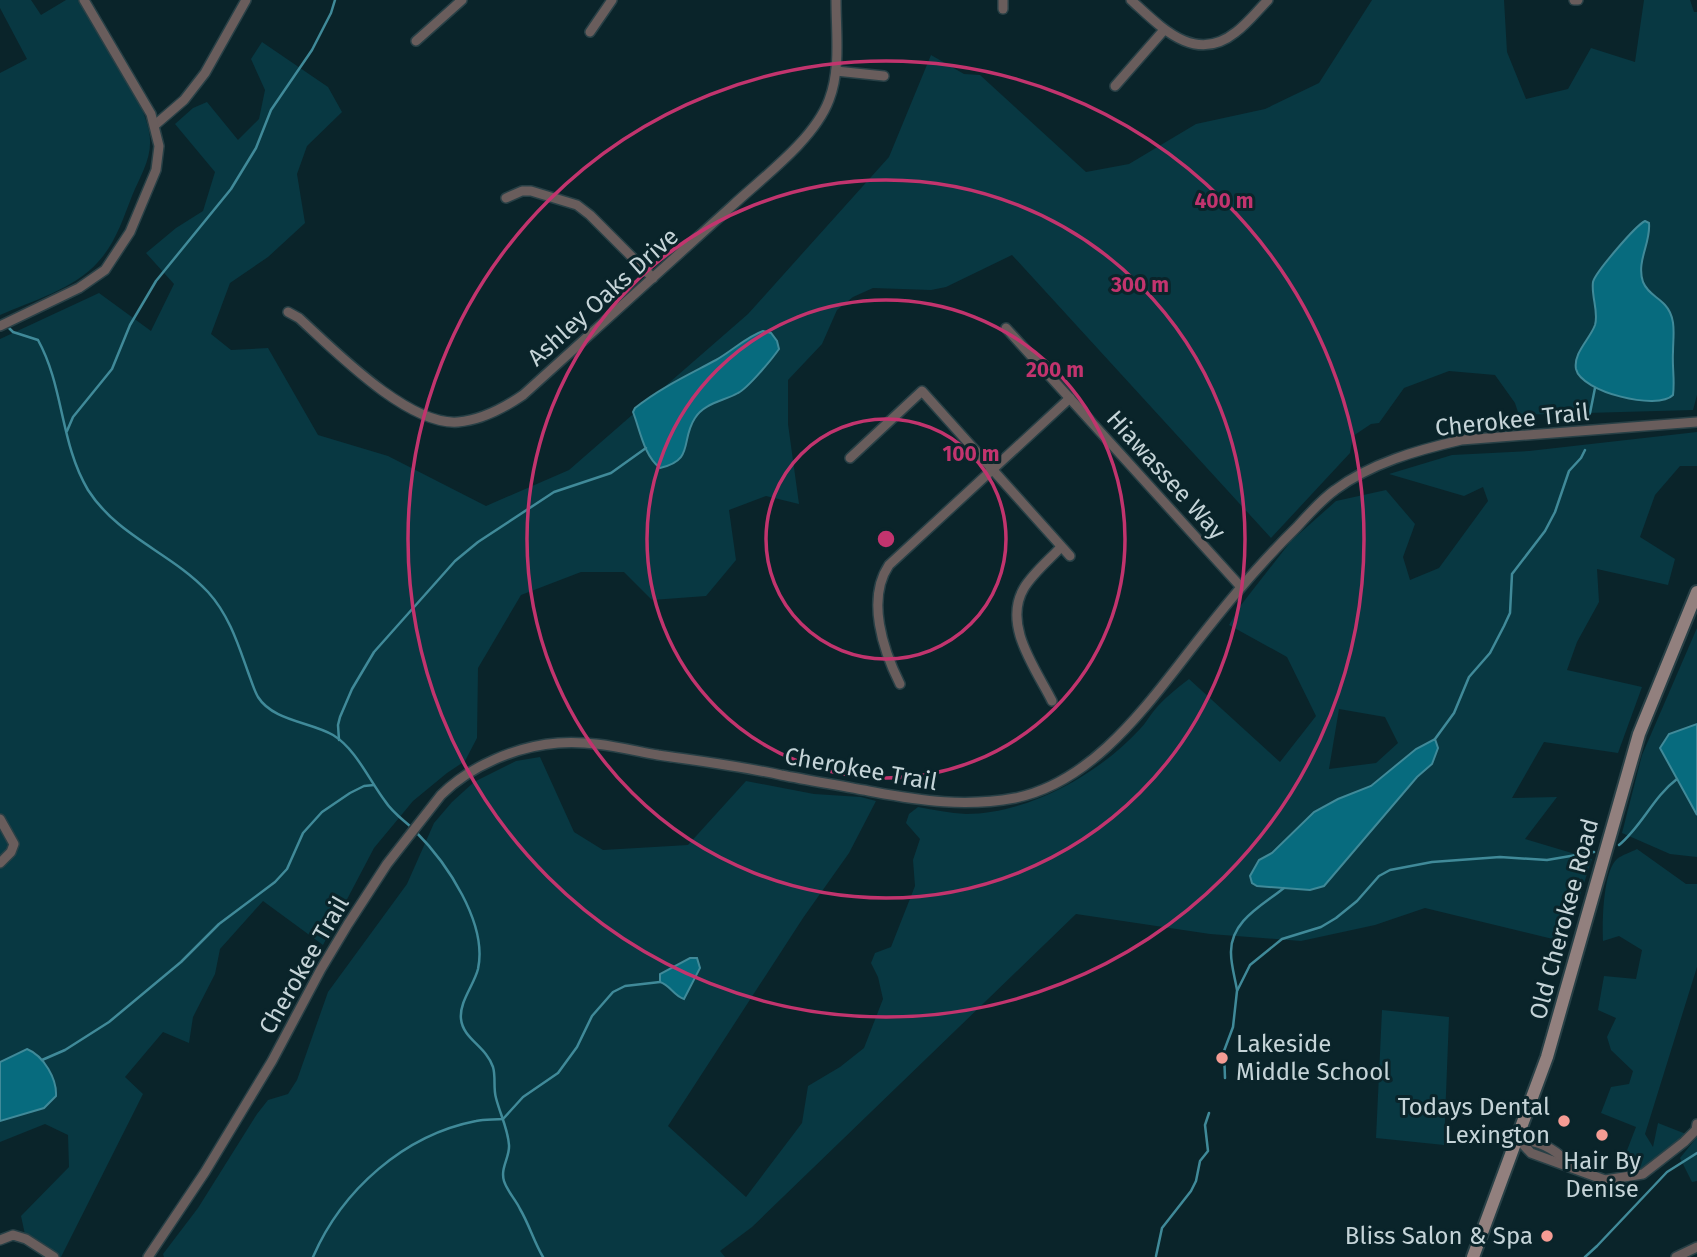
<svg xmlns="http://www.w3.org/2000/svg" width="1697" height="1257" font-family="'Fira Sans',sans-serif">
<rect width="100%" height="100%" fill="#0a242a"/>
<!-- green -->
<g fill="#083842" fill-rule="evenodd">
<path d="M0,0H31L41,15L66,0H79C99,34 142,94 149,131C154,156 141,174 132,196C123,219 115,244 98,262C74,289 32,301 0,315V73L27,59L0,8Z"/>
<path d="M1372,0H1504L1507,52L1526,99L1568,89L1591,48L1635,62L1644,0H1690L1694,12H1697V395L1693,410L1519,415L1515,403L1495,375L1449,371L1404,388L1379,423L1371,424L1353,436L1350,453L1271,538L1012,255L946,287L931,290L873,288L853,297L837,310L822,344L788,380V424L799,504L766,496L729,510L736,560L706,596L652,600L624,572H581L521,595L478,668L477,738L465,761L447,773L413,801L374,848L323,945L263,901L220,949L215,974L193,1017L189,1043L163,1032L125,1077L143,1094L61,1257H54L26,1239L21,1216L69,1167L68,1135L45,1124L0,1142V339L99,293L151,331L174,284L146,253L176,228L203,211L215,172L175,124L193,108L207,102L238,140L259,119L265,90L251,59L262,42L328,87L342,112L307,146L297,174L305,223L268,257L230,283L211,334L231,350L268,348L318,435L388,456L486,506L569,470L748,314L889,157L931,55L964,74L980,75L1086,172L1129,164L1196,124L1265,109L1319,83Z"/>
<path d="M1697,432V466H1680L1655,495L1640,537L1675,559L1668,585L1597,569L1599,602L1577,642L1567,670L1642,687L1618,753L1544,742L1512,798L1557,797L1525,839L1592,859L1580,895L1561,941L1425,908L1375,925L1301,941L1210,934L1076,914L752,1227L720,1251L725,1257H164L163,1254L198,1208L257,1114L268,1100L288,1094L297,1080L328,992L407,884L434,823L452,802L474,782L516,761L540,757L574,832L603,850L688,845L746,781L814,794L861,797L876,801L849,853L803,918L668,1126L746,1197L802,1123L808,1086L840,1067L864,1048L883,999L878,977L871,963L875,953L891,947L915,886L913,860L920,839L906,823L909,814L918,807C934,810 950,813 966,814C1028,814 1099,774 1140,729C1145,724 1149,717 1153,712C1163,699 1176,689 1189,679L1280,762L1316,716L1287,657L1229,625L1241,605L1291,541L1336,501L1386,490L1415,524L1403,557L1410,580L1439,568L1488,501L1483,487L1464,496L1389,474L1452,455L1529,451ZM1339,709L1385,717L1398,743L1376,763L1329,769ZM1436,739L1432,764L1417,777L1324,886L1310,890L1257,886L1250,877C1258,858 1265,860 1279,847C1294,834 1305,817 1322,807C1341,796 1362,793 1380,780C1398,767 1414,745 1436,739Z"/>
<path d="M1697,628V857L1670,854L1622,833L1642,755Z"/>
<path d="M1637,849L1686,884H1697V967L1645,1134L1653,1147L1658,1123L1686,1134L1656,1165L1616,1179L1636,1127L1601,1113L1611,1087L1629,1084L1633,1071L1611,1050L1607,1037L1616,1018L1598,1010L1604,976L1636,979L1642,950L1619,936L1603,941C1602,923 1603,871 1617,859C1622,855 1631,852 1637,849Z"/>
<path d="M1382,1010L1449,1017L1444,1145L1376,1138Z"/>
<path d="M1697,1137V1181L1692,1182L1680,1158Z"/>
</g>
<!-- water -->
<g fill="#076b7e" stroke="#408a99" stroke-width="2">
<path d="M1645,221L1649,223C1651,243 1636,261 1643,282C1648,294 1657,296 1665,305C1677,318 1673,336 1673,352C1672,367 1675,380 1673,395C1658,411 1581,392 1576,369C1573,353 1590,339 1595,325C1599,312 1591,296 1593,282C1595,273 1635,226 1645,221Z"/>
<path d="M763,331L771,333L777,341L779,349C772,359 748,388 738,393C724,401 704,403 695,418C680,441 695,460 660,468C644,456 640,430 633,412L635,408C660,388 688,375 716,360C732,351 746,337 763,331Z"/>
<path d="M1697,724V815L1660,748L1669,734Z"/>
<path d="M1435,739L1438,748L1432,764L1417,777L1324,886L1310,890L1257,886L1252,883L1250,876L1259,860L1272,853L1314,812L1338,799L1371,786L1416,749Z"/>
<path d="M690,958H697L700,968L684,999C674,996 670,985 660,982V974Z"/>
<path d="M27,1049C44,1056 57,1079 56,1096L44,1108L0,1121V1062Z"/>
</g>
<g fill="none" stroke-linecap="round" stroke-linejoin="round">
<!-- stream -->
<g stroke="#408a99" stroke-width="2.5">
<path d="M8,327L13,332L38,340C64,387 60,443 88,490C118,537 172,553 208,592C229,615 238,644 248,672C251,680 254,690 258,697C273,721 311,722 333,735C356,749 369,780 385,801C392,812 402,819 411,827"/>
<path d="M1586,419L1590,413L1595,388"/>
<path d="M67,431L73,417L112,369L130,325L156,281L231,189L256,148L271,110L312,50L331,13L335,0"/>
<path d="M1435,739L1454,713L1469,677L1490,653L1504,626L1510,613L1512,574L1545,531L1555,512L1569,471L1581,458L1585,450"/>
<path d="M339,740L338,725L340,717L352,689L374,652L455,561L478,542L554,492L611,473L646,448"/>
<path d="M416,832C446,862 488,923 478,969C474,985 459,1002 461,1019C463,1039 486,1046 493,1067C496,1077 493,1088 496,1098C500,1114 508,1129 509,1145C510,1157 500,1168 504,1181C507,1191 516,1200 520,1209C529,1224 534,1242 543,1257"/>
<path d="M1619,845C1642,826 1653,797 1677,779"/>
<path d="M1237,990C1235,978 1231,965 1231,953C1230,921 1263,905 1284,888"/>
<path d="M42,1060L65,1050L109,1022L181,962L219,924L275,882L287,869L303,833L322,812L350,793L364,786L374,785"/>
<path d="M1225,1078L1224,1051L1233,1027L1237,991L1250,965L1282,939L1321,927L1336,918L1357,901L1379,876L1390,870L1432,862L1500,857L1547,860L1594,852"/>
<path d="M1156,1256L1162,1228L1191,1191L1196,1181L1200,1161L1208,1151L1205,1125L1209,1113"/>
<path d="M313,1257C342,1190 404,1135 476,1121C485,1119 494,1120 503,1119L523,1097L558,1073L577,1047L592,1016L613,992L625,986L660,982"/>
<path d="M1585,1257L1597,1246L1667,1172L1697,1153"/>
</g>
<defs>
<g id="street">
<path d="M1003,0V9"/>
<path d="M1131,0C1161,27 1195,65 1236,32C1248,23 1258,10 1268,0"/>
<path d="M1574,0H1578"/>
<path d="M590,32L612,0"/>
<path d="M416,41L462,0"/>
<path d="M836,71L884,76"/>
<path d="M1115,86L1164,30"/>
<path d="M155,125L184,100L205,73L246,0"/>
<path d="M506,198L522,191H531L577,205L590,215L653,278"/>
<path d="M288,312L299,318C334,350 408,426 458,422C482,420 504,408 523,395C593,332 663,269 732,206C763,177 814,140 829,100C841,69 836,33 836,0"/>
<path d="M0,326L79,288L105,270L130,232L156,170L159,146L151,114L84,0"/>
<path d="M1006,328L1241,587"/>
<path d="M850,458L922,391L1070,556"/>
<path d="M900,684C883,650 866,599 889,565L1070,398"/>
<path d="M1052,701C1036,669 1002,625 1024,588C1033,573 1049,560 1061,547"/>
<path d="M0,819L14,844L11,852L0,863"/>
<path d="M1518,1139L1531,1153L1605,1180L1643,1174L1684,1142L1696,1130L1697,1124"/>
<path d="M1519,1139C1539,1141 1558,1150 1571,1167"/>
<path d="M0,1240L13,1235L26,1239L54,1257"/>
<path d="M148,1257L205,1172L272,1061L321,969L348,924L387,864L441,795C470,766 517,746 558,743C591,740 625,749 658,755C699,761 740,766 781,775C812,781 843,786 874,792C922,801 966,807 1015,798C1085,784 1136,720 1178,666C1215,618 1253,570 1297,527C1309,514 1321,500 1335,490C1371,463 1418,450 1461,440L1697,422"/>
<path d="M1676,1257L1697,1247"/>
</g>
<path id="secondary" d="M1473,1257L1547,1057L1639,734L1697,592"/>
</defs>
<!-- street casing -->
<use href="#street" stroke="#284046" stroke-width="12"/>
<!-- secondary casing -->
<use href="#secondary" stroke="#284046" stroke-width="16"/>
<!-- street -->
<use href="#street" stroke="#695d5c" stroke-width="9"/>
<!-- secondary -->
<use href="#secondary" stroke="#92807e" stroke-width="12"/>
</g>
<!-- distance rings -->
<g fill="none" stroke="#c2346e" stroke-width="3.5">
<circle cx="886" cy="539" r="120"/>
<circle cx="886" cy="539" r="239"/>
<circle cx="886" cy="539" r="359"/>
<circle cx="886" cy="539" r="478"/>
</g>
<!-- markers -->
<g fill="#f59c94" stroke="#0a242a" stroke-width="2.5">
<circle cx="1222" cy="1058" r="7"/>
<circle cx="1564" cy="1121" r="7"/>
<circle cx="1602" cy="1135" r="7"/>
<circle cx="1547" cy="1236" r="7"/>
</g>
<g text-anchor="middle" dominant-baseline="central" stroke-width="6" stroke-linejoin="round" paint-order="stroke">
<!-- street labels -->
<g font-size="24" fill="#c5d4d8" stroke="#0a242a">
<text transform="translate(603 297) rotate(-42)">Ashley Oaks Drive</text>
<text transform="translate(1512 420) rotate(-6)">Cherokee Trail</text>
<text transform="translate(1166 475) rotate(48)">Hiawassee Way</text>
<text transform="translate(861 769) rotate(10)">Cherokee Trail</text>
<text transform="translate(1564 919) rotate(-75)">Old Cherokee Road</text>
<text transform="translate(304 965) rotate(-60)">Cherokee Trail</text>
</g>
<!-- poi labels -->
<g font-size="24" fill="#c5d4d8" stroke="#0a242a" text-anchor="end">
<text x="1236" y="1044" text-anchor="start">Lakeside<tspan x="1236" dy="28">Middle School</tspan></text>
<text x="1550" y="1107">Todays Dental<tspan x="1550" dy="28">Lexington</tspan></text>
<text x="1602" y="1161" text-anchor="middle">Hair By<tspan x="1602" dy="28">Denise</tspan></text>
<text x="1533" y="1236">Bliss Salon &amp; Spa</text>
</g>
</g>
<circle cx="886" cy="539" r="10" fill="#c2346e" stroke="#0a242a" stroke-width="3.5"/>
<g font-size="21" text-anchor="middle" font-weight="bold" fill="#c2346e" stroke="#0a242a" stroke-width="6" stroke-linejoin="round" paint-order="stroke">
<text x="1224" y="208">400 m</text>
<text x="1140" y="292">300 m</text>
<text x="1055" y="377">200 m</text>
<text x="971" y="461">100 m</text>
</g>
</svg>
